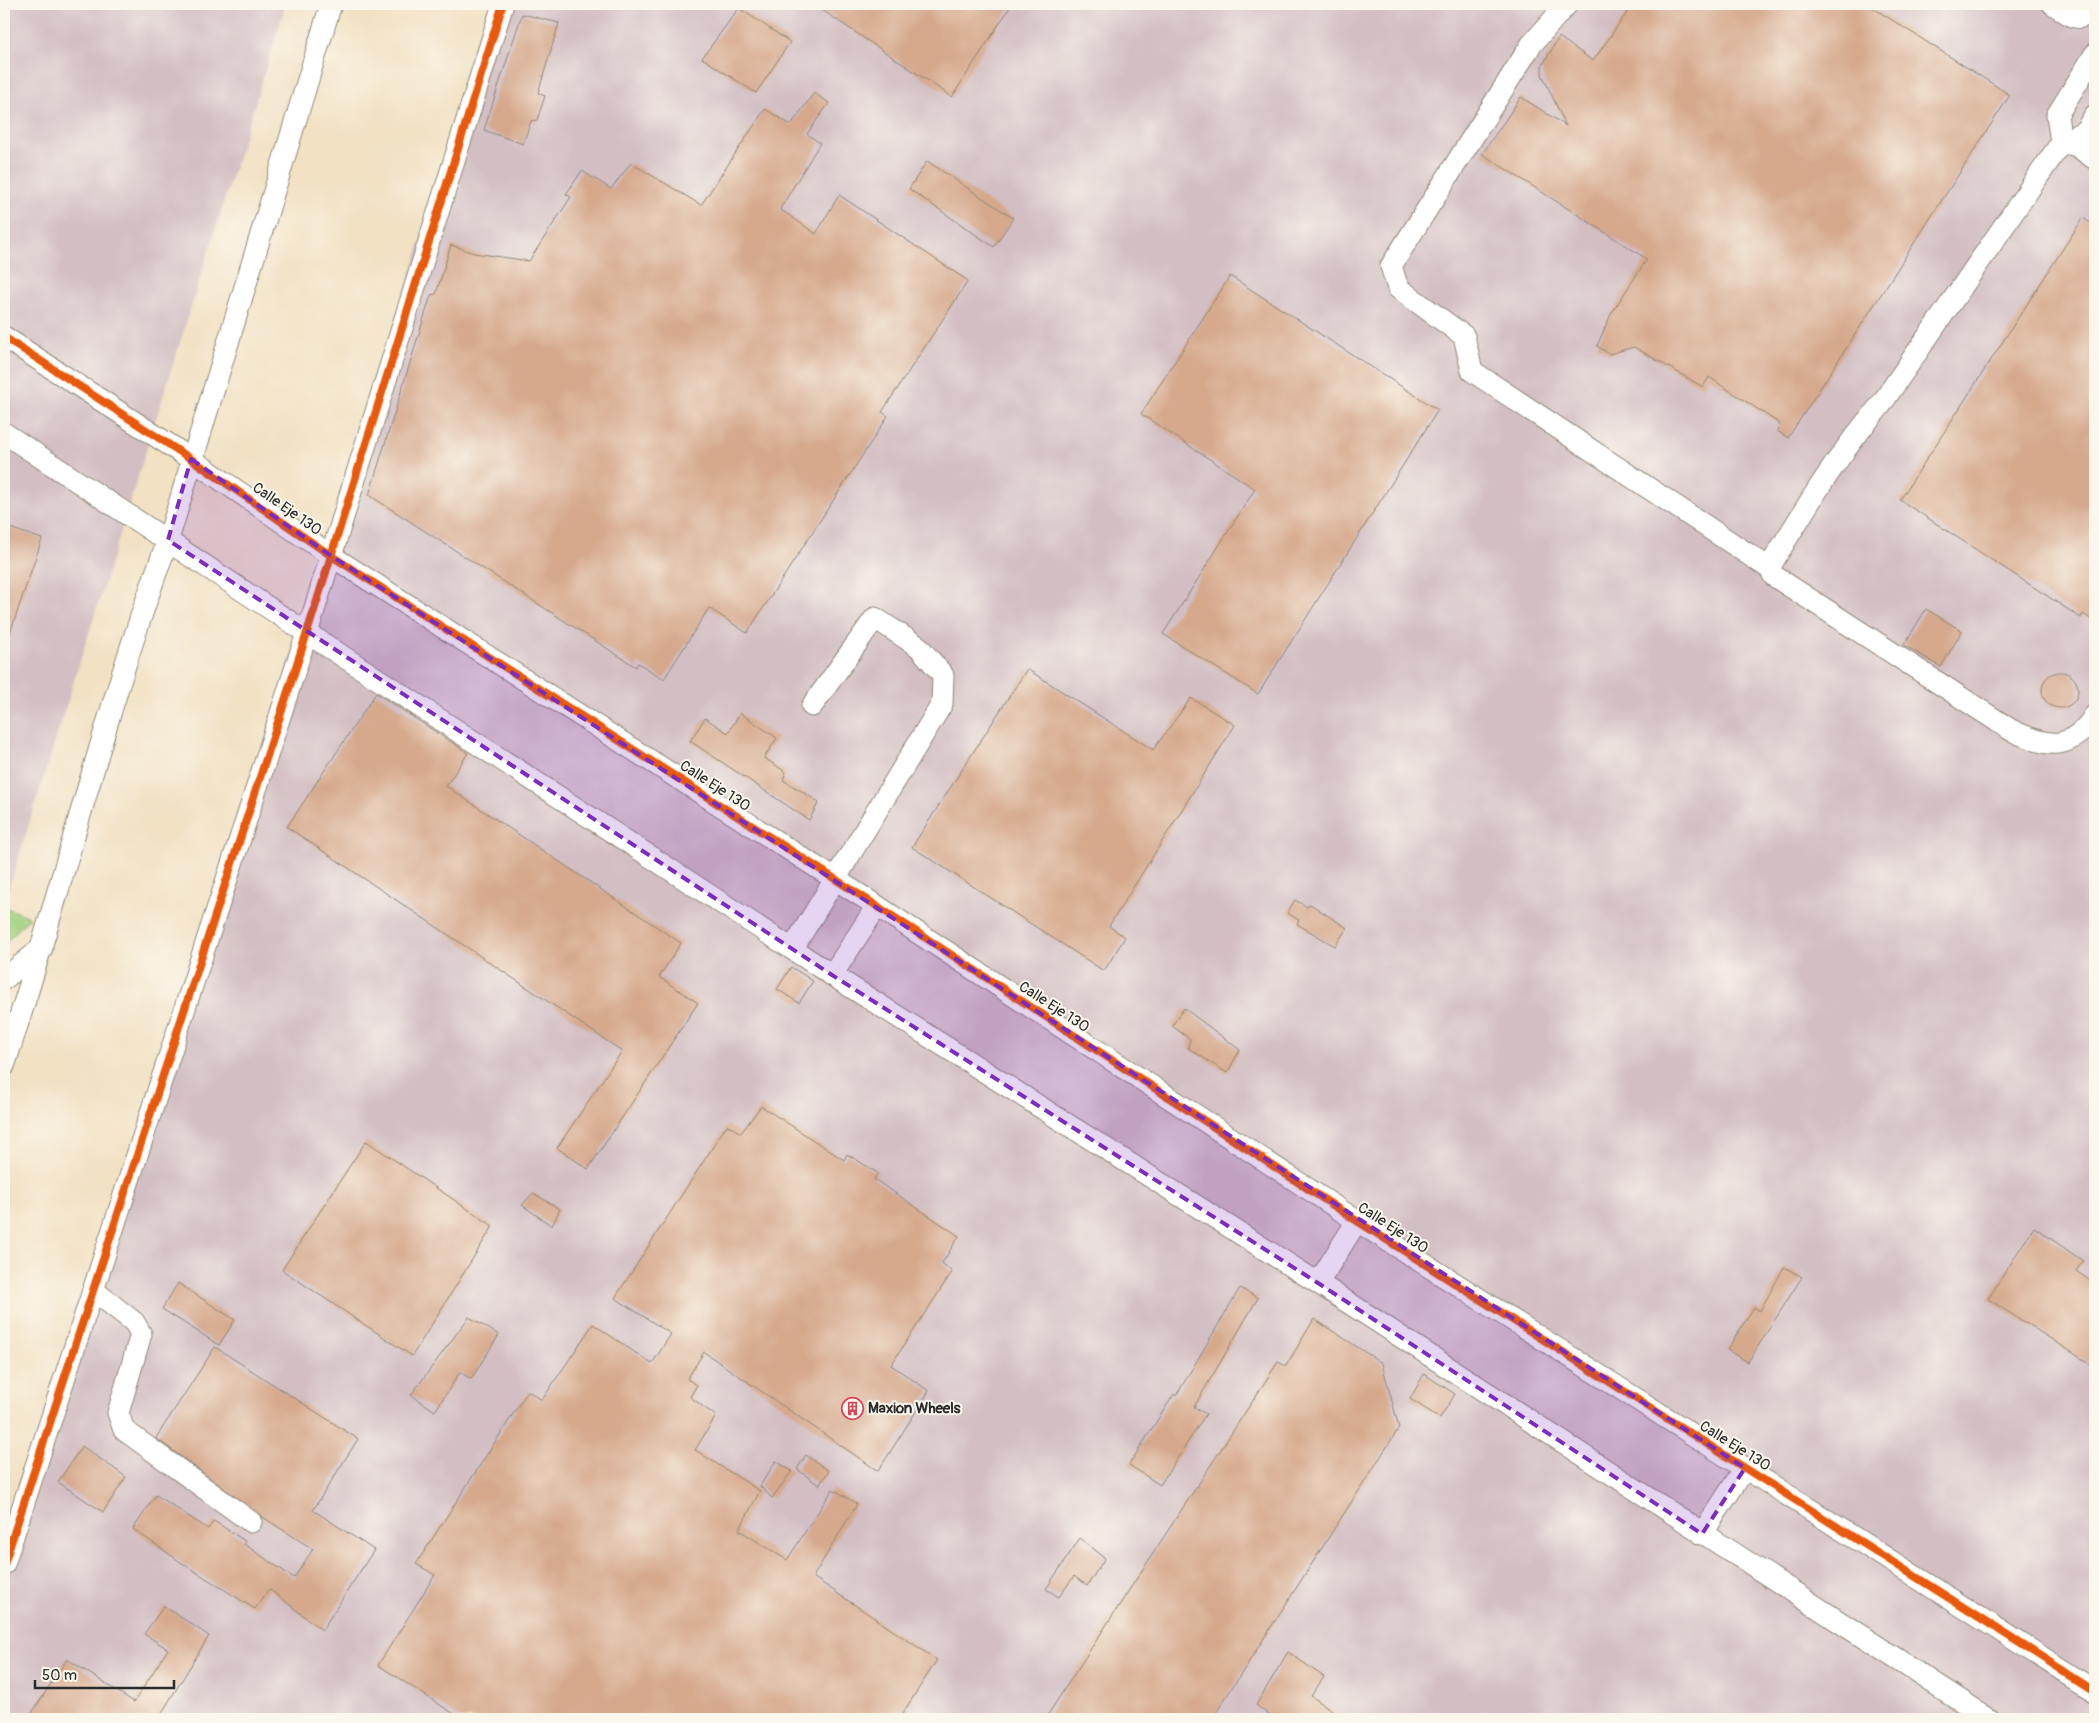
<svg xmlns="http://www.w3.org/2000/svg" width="2099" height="1723" font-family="Pangolin,sans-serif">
<rect width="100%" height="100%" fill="#fbf7ec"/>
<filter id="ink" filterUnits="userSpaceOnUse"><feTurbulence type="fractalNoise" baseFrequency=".02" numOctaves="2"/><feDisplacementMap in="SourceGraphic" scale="10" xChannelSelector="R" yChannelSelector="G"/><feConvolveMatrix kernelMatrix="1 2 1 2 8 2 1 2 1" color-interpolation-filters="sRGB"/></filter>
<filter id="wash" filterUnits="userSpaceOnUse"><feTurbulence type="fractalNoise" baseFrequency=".0096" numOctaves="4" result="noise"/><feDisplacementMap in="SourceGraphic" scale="20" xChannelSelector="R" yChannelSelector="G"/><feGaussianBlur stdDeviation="1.12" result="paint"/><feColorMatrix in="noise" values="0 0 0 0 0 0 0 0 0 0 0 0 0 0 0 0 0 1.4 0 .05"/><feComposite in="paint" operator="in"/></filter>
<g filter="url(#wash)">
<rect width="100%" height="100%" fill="#f2e1c3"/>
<!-- industrial -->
<g fill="#d2bec3">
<path d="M4,4H286L4,904Z"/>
<path d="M495,4H2095V1719H4V1574Z"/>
</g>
<!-- green -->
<path fill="#9ccd7c" stroke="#647c54" d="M4,907L30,917L4,944Z"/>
<g id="blocks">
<!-- building -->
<g fill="#d6a98d">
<path d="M813,4H1012L952,97Z"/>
<path d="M1633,4H1867L2010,95L1788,438L1777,431L1780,424L1709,377L1703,387L1634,347L1609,354L1597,346L1611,314L1647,259L1482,154L1521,97L1566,126L1542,74V66L1559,37L1593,61Z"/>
<path d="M739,8L790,42L756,93L702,58Z"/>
<path d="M522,14L559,23L538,93L545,96L537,120L531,121L523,144L484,130Z"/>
<path d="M814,93L829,103L807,134L820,143L780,209L816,234L839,195L968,281L882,412L888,416L747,633L709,608L664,679L638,663L636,667L369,495L431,295L436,294L451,245L474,253L529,261L571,197L566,194L582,171L611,189L631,163L701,205L765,109L791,125Z"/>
<path d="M927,161L1013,218L994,247L909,189Z"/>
<path d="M2083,218L2095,226V622L2083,614L2081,618L1900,500Z"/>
<path d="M1230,276L1438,410L1258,694L1163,634L1255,489L1141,414Z"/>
<path d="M4,526L42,539L6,645H4Z"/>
<path d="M1926,609L1962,631L1941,667L1904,645Z"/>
<path d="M1027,669L1153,750L1191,698L1235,725L1109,926L1125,937L1104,971L912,847Z"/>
<circle cx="2060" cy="690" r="18"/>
<path d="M376,693L468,753L446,786L681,943L659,977L698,1003L588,1169L557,1148L622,1051L287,827Z"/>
<path d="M740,713L777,738L764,758L786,772L783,780L819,802L809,820L690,741L705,718L728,733Z"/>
<path d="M1295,900L1307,907L1310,904L1347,928L1335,946L1297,924L1299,920L1287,913Z"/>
<path d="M791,967L813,981L799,1003L777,989Z"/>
<path d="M1184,1008L1240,1050L1227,1073L1188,1048L1190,1039L1172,1026Z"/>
<path d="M761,1106L844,1160L847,1154L878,1173L874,1179L959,1236L942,1263L952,1272L891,1365L929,1391L878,1471L704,1352L687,1379L697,1385L690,1397L716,1416L695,1450L760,1491L739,1530L787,1560L833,1489L857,1504L813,1577L937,1660L899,1719H462L378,1665L435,1575L416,1564L528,1391L542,1400L593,1324L652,1364L671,1334L615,1298L727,1125L741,1133Z"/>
<path d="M366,1141L493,1226L412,1356L282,1270Z"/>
<path d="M533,1193L560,1209L552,1226L522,1205Z"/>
<path d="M2034,1227L2083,1261L2076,1271L2095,1284V1367L1988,1299Z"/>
<path d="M1784,1267L1802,1277L1748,1362L1727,1350L1754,1307L1760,1311Z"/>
<path d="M178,1283L235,1320L219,1345L162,1309Z"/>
<path d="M1240,1288L1258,1298L1194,1407L1206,1414L1160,1485L1129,1465L1174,1394L1176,1396Z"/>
<path d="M469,1317L499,1335L471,1379L460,1372L435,1411L411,1395Z"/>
<path d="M1314,1319L1382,1363L1399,1428L1212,1719H1045L1278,1362L1286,1366Z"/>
<path d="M215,1347L358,1439L313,1510L374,1550L322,1630L269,1589L255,1609L185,1565L133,1529L156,1495L208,1529L214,1521L245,1541L244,1544L294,1578L313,1549L261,1516L156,1438Z"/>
<path d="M1424,1374L1455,1394L1440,1418L1410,1399Z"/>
<path d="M82,1446L126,1477L103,1512L58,1482Z"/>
<path d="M806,1455L829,1471L819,1485L797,1469Z"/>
<path d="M776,1461L792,1471L772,1498L760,1486Z"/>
<path d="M1080,1538L1105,1558L1087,1586L1074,1576L1059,1597L1046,1589Z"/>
<path d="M164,1606L209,1636L158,1719H28L67,1659L134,1702L168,1649L144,1634Z"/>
<path d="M1288,1652L1324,1677L1311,1696L1345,1719H1274L1256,1705Z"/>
</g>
</g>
</g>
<g filter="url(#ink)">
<use href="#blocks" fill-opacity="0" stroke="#8e8677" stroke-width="1"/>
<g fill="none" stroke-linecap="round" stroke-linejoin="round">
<defs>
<g id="minor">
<path d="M1567,4L1531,45L1391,266L1398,288L1464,336L1472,371L1769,568L1774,576L2011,730C2047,747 2070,753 2095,715"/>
<path d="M2053,4C2071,15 2079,27 2095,6"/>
<path d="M2061,143L2057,115L2095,54"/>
<path d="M2061,143L2075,145L2095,159"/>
<path d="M4,337L191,459L330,555L877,906L1357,1221L2095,1691"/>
<path d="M4,433L307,633L832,975L1318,1283L1989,1719"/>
<path d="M1769,568C1803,512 1837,455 1880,406L2061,143L2085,131L2095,115"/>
<path d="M793,948L942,704L943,675L919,647L875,618L812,706"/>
<path d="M832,975L877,906"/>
<path d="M4,979L42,948"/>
<path d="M4,1066C62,892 104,712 168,540L331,4"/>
<path d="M1318,1283L1357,1221"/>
<path d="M93,1290L134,1322L141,1334L118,1413L124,1430L251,1522"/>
<path d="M1702,1534L1745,1468"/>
<path d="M4,1564L307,633L503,4"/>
</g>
</defs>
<!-- minor casing -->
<use href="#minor" stroke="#8e8677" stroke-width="23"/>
<!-- minor -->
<use href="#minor" stroke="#fff" stroke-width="21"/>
<defs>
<g id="cycleway">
<path d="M4,337L191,459L330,555L877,906L1357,1221L2095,1691"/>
<path d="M4,1564L307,633L503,4"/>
</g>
</defs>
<!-- cycleway casing -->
<use href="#cycleway" stroke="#fbf7ec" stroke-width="11"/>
<!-- cycleway -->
<use href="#cycleway" stroke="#e8590c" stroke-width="8"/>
</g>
</g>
<!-- marked area -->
<path fill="#7b2cbf" fill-opacity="0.2" stroke="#7b2cbf" stroke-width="4" stroke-dasharray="10 6" stroke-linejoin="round" d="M191,459L330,555L1745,1468L1702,1534L1318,1283L832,975L168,540Z"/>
<!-- icons -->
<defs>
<symbol id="building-ring" viewBox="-11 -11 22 22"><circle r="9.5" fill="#fbf7ec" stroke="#d1495b" stroke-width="1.5"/><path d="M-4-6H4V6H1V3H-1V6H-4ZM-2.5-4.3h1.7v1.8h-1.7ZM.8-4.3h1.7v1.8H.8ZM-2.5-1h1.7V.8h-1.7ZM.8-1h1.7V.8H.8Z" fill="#d1495b"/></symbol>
</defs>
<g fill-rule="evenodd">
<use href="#building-ring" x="840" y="1396" width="25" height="25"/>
</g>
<g text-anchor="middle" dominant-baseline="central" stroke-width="4" stroke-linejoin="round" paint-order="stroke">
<!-- street labels -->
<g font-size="15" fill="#2b2b2b" stroke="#fbf7ec">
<text transform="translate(287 509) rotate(35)">Calle Eje 130</text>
<text transform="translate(715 786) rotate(33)">Calle Eje 130</text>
<text transform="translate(1054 1007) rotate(33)">Calle Eje 130</text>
<text transform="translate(1393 1228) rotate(33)">Calle Eje 130</text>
<text transform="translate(1735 1446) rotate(32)">Calle Eje 130</text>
</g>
<!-- poi labels -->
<g font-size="15" font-weight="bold" fill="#2b2b2b" stroke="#fbf7ec" text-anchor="start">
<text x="868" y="1408">Maxion Wheels</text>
</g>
</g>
<!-- margin -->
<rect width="2099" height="1723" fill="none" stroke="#fbf7ec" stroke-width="20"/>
<!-- scale -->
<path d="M35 1680v8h139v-8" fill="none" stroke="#2b2b2b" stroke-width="2.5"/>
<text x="42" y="1680" font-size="15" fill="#2b2b2b" stroke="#fbf7ec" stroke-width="4" paint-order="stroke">50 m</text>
</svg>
